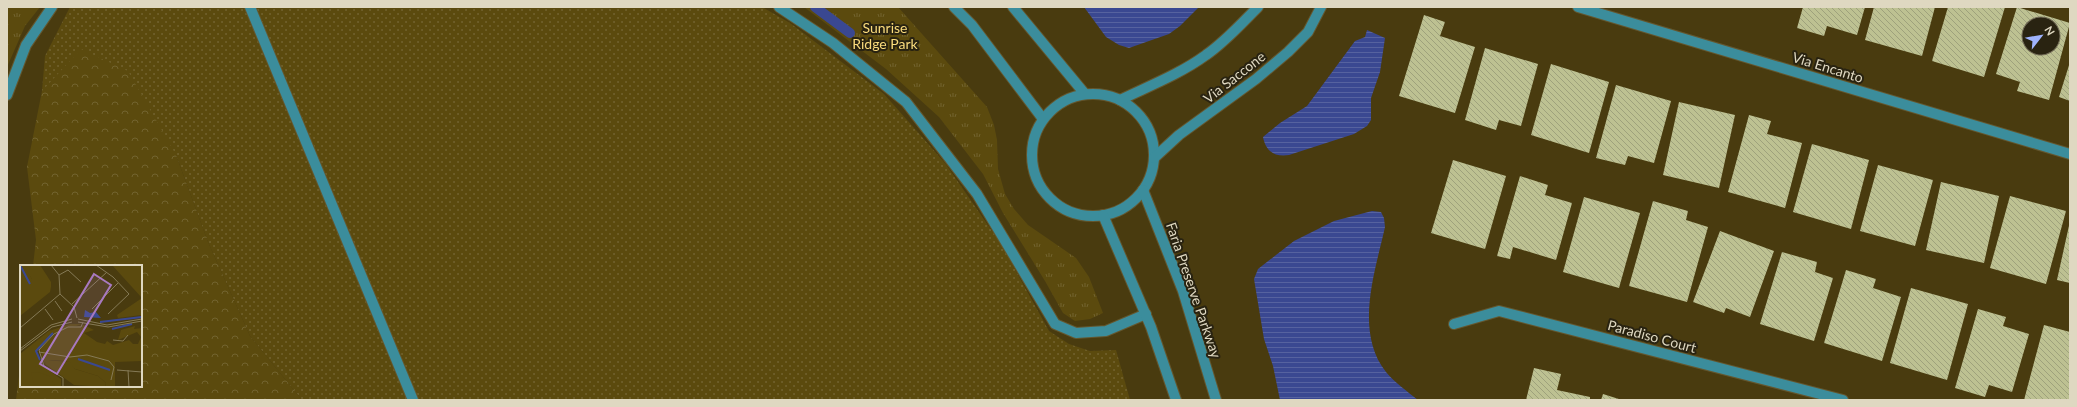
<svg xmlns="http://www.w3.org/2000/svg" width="2077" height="407" font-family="Lato,sans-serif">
<defs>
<pattern id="grass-dots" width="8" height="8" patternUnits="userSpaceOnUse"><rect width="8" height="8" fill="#5b4a0e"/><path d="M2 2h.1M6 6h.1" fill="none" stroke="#72632f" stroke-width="1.8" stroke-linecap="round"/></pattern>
<pattern id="forest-crowns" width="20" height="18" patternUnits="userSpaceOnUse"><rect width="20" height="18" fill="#5b4a0e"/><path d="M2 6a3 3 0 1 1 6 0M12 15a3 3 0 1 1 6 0" fill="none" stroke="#72632f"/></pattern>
<pattern id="park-tufts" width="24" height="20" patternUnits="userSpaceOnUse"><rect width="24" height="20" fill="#5b4a0e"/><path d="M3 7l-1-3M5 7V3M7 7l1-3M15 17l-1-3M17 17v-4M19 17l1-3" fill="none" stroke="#72632f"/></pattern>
<pattern id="water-rules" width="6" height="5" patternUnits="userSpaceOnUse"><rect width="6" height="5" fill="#3a4891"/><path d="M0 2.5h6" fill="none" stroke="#56629f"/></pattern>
<pattern id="building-back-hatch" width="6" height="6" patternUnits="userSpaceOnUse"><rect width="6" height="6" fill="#bdc192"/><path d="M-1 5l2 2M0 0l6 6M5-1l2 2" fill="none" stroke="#9ea17c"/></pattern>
</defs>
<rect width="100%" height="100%" fill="#493b0f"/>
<!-- grass -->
<path fill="url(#grass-dots)" d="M70,7H762L790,23L884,94L945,163L1001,244L1049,331L1069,344L1090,351L1116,350L1130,400H302L250,336L208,242L176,155L42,91L45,56Z"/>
<!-- forest -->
<path fill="url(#forest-crowns)" d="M81,49L128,71L176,155L208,242L250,336L302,400H16L21,360V386H141V266H33L36,240L27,167L42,91Z"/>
<!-- park -->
<g fill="url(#park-tufts)">
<path d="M7,7H40L25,26L7,67Z"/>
<path d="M804,7H898L987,107L994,125L997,140L998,169L1005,194L1014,209L1028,225L1076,258L1089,277L1103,313L1090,319L1075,321L1063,313L1045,281L1003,213L983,174L939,117L886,69Z"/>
</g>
<!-- water -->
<g fill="url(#water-rules)">
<path d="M1084,7H1199L1180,26L1169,34L1129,48L1119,45L1106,37Z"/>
<path d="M1367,30L1385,38L1380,72L1371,98V120L1367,126L1354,134L1289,155C1275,157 1266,152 1263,137L1280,123L1307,106L1355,41L1365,37Z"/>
<path d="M1372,211L1381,212L1384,218L1385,227C1375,272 1354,331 1386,372C1395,383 1407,391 1418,400H1280L1273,366L1264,339L1254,279L1258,269L1294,241L1334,221Z"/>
</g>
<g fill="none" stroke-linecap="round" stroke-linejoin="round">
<!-- stream -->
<path stroke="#3a4891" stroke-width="10" d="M815,7L850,33"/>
</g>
<!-- building -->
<g fill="url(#building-back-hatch)" fill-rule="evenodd">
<path d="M1803,7H1865L1857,35L1827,26L1824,36L1797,28Z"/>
<path d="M1874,7H1935L1922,56L1865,40Z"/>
<path d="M1948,7H2005L1984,77L1932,61Z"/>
<path d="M2017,7L2070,23L2049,100L2017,91L2020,82L1996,74ZM2029,24H2053V48H2029Z"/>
<path d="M1424,15L1445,22L1440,36L1475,47L1455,113L1399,96Z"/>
<path d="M1485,48L1538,64L1521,126L1499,120L1496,130L1465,120Z"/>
<path d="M2070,62V101L2059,97Z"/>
<path d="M1551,64L1609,82L1589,153L1531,135Z"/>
<path d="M1616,85L1671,101L1654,163L1628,156L1625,165L1596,158Z"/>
<path d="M1679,102L1735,115L1719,188L1663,175Z"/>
<path d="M1749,115L1771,121L1767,134L1802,143L1785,208L1728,192Z"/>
<path d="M1812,144L1869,160L1851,229L1793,212Z"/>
<path d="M1453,160L1506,176L1485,249L1431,233Z"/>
<path d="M1878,165L1933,180L1915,246L1860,231Z"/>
<path d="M1520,176L1548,185L1545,195L1572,203L1556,260L1513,247L1510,259L1497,256Z"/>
<path d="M1941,182L1999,196L1984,263L1926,250Z"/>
<path d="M2010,196L2066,211L2046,284L1990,268Z"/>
<path d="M1584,197L1640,213L1619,288L1563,272Z"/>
<path d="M1653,201L1688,211L1686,220L1708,227L1687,302L1629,286Z"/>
<path d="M2070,221V283L2057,280Z"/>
<path d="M1720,231L1774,251L1750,317L1726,308L1724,313L1693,302Z"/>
<path d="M1782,252L1817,262L1815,272L1833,278L1814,341L1760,324Z"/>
<path d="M1846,270L1876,279L1873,288L1901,297L1882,361L1824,343Z"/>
<path d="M1911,288L1968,304L1947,380L1890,363Z"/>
<path d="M1978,309L2006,317L2003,326L2029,334L2012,392L1989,385L1985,397L1955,388Z"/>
<path d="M2044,325L2070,332V400H2024Z"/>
<path d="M1534,368L1561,374L1557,390L1590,397V400H1526Z"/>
<path d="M1603,394L1622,400H1601Z"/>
</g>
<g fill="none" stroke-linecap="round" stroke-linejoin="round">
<defs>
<g id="minor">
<path d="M250,7L413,400"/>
<path d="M779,7L833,43L906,102L977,194L1055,324L1076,333L1106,331L1146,314"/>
<path d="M954,7L972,25L1043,119"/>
<path d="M1013,7L1085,94"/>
<path d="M1578,7L2070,154"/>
<circle cx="1093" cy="155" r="61"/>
<path d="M7,95L26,45L52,7"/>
<path d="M1120,100C1149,86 1180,74 1206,55C1225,42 1241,24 1258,7"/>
<path d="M1154,158L1179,135L1256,79L1288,52L1308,32L1321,7"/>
<path d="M1143,190L1183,291L1216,400"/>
<path d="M1103,215L1151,327L1176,400"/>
<path d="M1454,324L1499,311L1843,400"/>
</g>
</defs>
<!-- minor casing -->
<use href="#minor" stroke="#64572f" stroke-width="12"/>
<!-- minor -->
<use href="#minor" stroke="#3b8d9c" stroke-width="10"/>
</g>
<g text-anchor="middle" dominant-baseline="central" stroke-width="4" stroke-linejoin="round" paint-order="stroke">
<!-- park labels -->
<g font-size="14" fill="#fadb7c" stroke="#292311">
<text x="885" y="27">Sunrise<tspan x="885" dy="16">Ridge Park</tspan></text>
</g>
<!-- street labels -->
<g font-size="14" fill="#dfd8c1" stroke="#292311">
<text transform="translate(1828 67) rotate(17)">Via Encanto</text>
<text transform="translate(1234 77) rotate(-38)">Via Saccone</text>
<text transform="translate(1194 290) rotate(71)">Faria Preserve Parkway</text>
<text transform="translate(1652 336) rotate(15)">Paradiso Court</text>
</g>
</g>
<!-- overview -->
<g transform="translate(20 265)">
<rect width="122" height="122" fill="#493b0f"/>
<path d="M2,0H20L31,17V22L30,27L0,51V5L4,10L12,14ZM92,0H122V50L98,53L97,50L122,33ZM64,60L74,65L64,68L77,77L85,79L87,76L93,80L109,75L113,79H118L121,72L117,67L98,75L101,65L104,64L115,61L114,64L122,63V96L95,97V122H85L86,118L78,111L55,104L46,96L31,95L24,98L20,84L34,70L47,63Z" fill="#5b4a0e"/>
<path d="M0,0L4,1L12,14L10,19L0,5ZM26,95L50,97L55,104L78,111L86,118L85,122L54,120L25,99ZM66,95H75L87,103L66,99Z" fill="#5b4a0e"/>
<path d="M50,59H62L31,70L16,86L23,101L41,114V122H0V89L29,66Z" fill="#5b4a0e"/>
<path d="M3,90L16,101L0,118V93ZM18,107L29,111L35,120L15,122L11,108Z" fill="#5b4a0e"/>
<path d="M65,45L70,48L76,47L81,53L64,52Z" fill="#3a4891"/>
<path fill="none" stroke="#3a4891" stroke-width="2" d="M0,0L10,19M80,57L122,52M92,64L112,59M58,94L90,105M20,95L16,86L33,68"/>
<path fill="none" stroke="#857a56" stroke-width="1" d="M76,0L93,12L109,29L88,49M39,10L48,5L61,17M40,29L54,42L57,53M35,36L42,46M52,39L87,7M25,44L33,55M72,44L98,18M58,54L87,60L122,54M58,57L88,62L122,56M0,63L40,29L39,10L31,0M93,75L103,76L108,70M0,84L31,60L52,54M0,86L32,62L52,57M19,87L50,92L67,90L89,96L94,102L91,115M97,105L122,107M108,105L109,122H122M43,122V113L24,101L19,85L34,69L48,62H61L63,57"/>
<path fill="#a879c0" fill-opacity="0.15" stroke="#a879c0" stroke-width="2" d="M74,9L91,20L37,109L20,99Z"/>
<rect width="122" height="122" fill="none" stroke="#dfd8c1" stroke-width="2"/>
</g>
<!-- border -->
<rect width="2077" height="407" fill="none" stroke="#dfd8c1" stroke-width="16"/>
<!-- north arrow -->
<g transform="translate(2041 36) rotate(59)"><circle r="19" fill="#292311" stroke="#726b57"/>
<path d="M0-3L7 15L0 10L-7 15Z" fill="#9fb3fd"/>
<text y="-6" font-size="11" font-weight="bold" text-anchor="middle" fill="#dfd8c1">N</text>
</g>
</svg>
